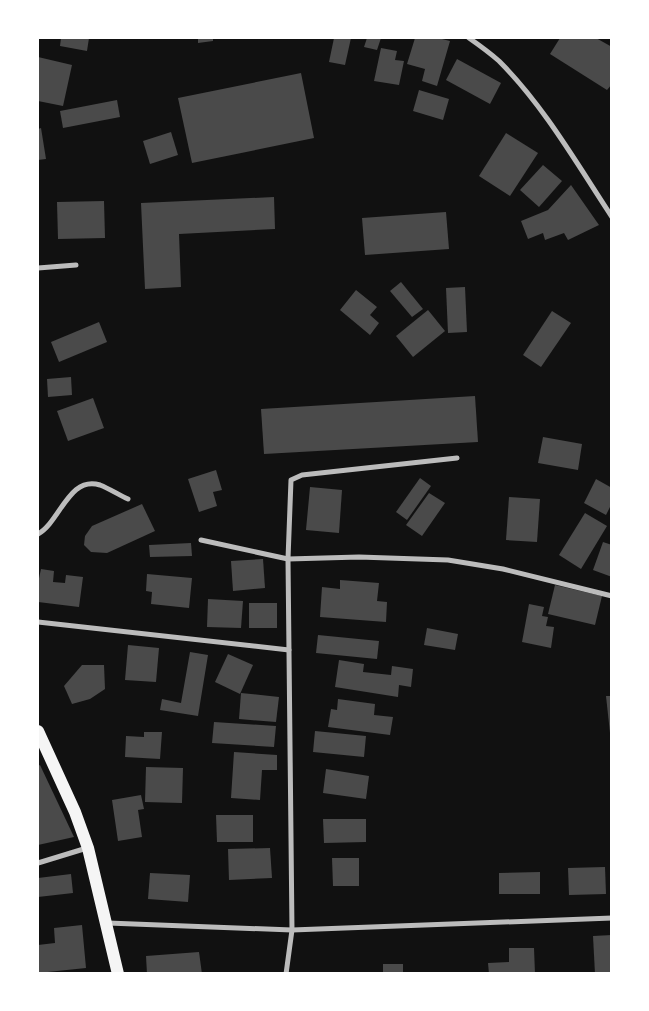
<svg xmlns="http://www.w3.org/2000/svg" width="649" height="1011" font-family="Roboto,sans-serif">
<rect width="100%" height="100%" fill="#111"/>
<!-- building -->
<g fill="#4a4a4a">
<path d="M61,38H89L87,51L60,46Z"/>
<path d="M198,38H213V41L198,43Z"/>
<path d="M334,38H351L345,65L329,62Z"/>
<path d="M367,38H381L377,50L364,47Z"/>
<path d="M415,38H438L450,41L437,86L422,81L425,69L407,64Z"/>
<path d="M560,38H596L612,47V84L607,90L550,54Z"/>
<path d="M381,48L397,51L395,60L404,61L399,85L374,81Z"/>
<path d="M38,57L72,65L63,106L38,101Z"/>
<path d="M457,59L501,83L490,104L446,80Z"/>
<path d="M301,73L314,138L192,163L178,98Z"/>
<path d="M419,90L449,99L443,120L413,111Z"/>
<path d="M117,100L120,117L63,128L60,111Z"/>
<path d="M41,128L46,159L38,160V129Z"/>
<path d="M171,132L178,155L150,164L143,141Z"/>
<path d="M506,133L538,153L510,196L479,176Z"/>
<path d="M543,165L562,181L539,207L520,190Z"/>
<path d="M571,185L599,225L568,240L564,233L545,240L543,233L528,239L521,221L548,210Z"/>
<path d="M274,197L275,229L179,234L181,287L145,289L141,203Z"/>
<path d="M104,201L105,238L58,239L57,202Z"/>
<path d="M446,212L449,249L365,255L362,218Z"/>
<path d="M401,282L423,309L412,317L390,291Z"/>
<path d="M465,287L467,332L448,333L446,288Z"/>
<path d="M356,290L377,307L370,315L379,323L370,335L340,310Z"/>
<path d="M428,310L445,331L413,357L396,336Z"/>
<path d="M552,311L571,323L541,367L523,355Z"/>
<path d="M99,322L107,342L59,362L51,342Z"/>
<path d="M71,377L72,395L48,397L47,379Z"/>
<path d="M475,396L478,442L264,454L261,409Z"/>
<path d="M93,398L104,428L68,441L57,411Z"/>
<path d="M543,437L582,444L578,470L538,463Z"/>
<path d="M216,470L222,490L213,492L217,506L199,512L188,479Z"/>
<path d="M420,478L431,486L407,520L396,512Z"/>
<path d="M596,479L612,488V503L606,515L584,503Z"/>
<path d="M310,487L342,490L339,533L306,530Z"/>
<path d="M429,493L445,503L422,536L406,525Z"/>
<path d="M509,497L540,499L537,542L506,540Z"/>
<path d="M142,504L155,531L107,553L91,552L84,545L85,536L92,526Z"/>
<path d="M585,513L607,526L581,569L559,555Z"/>
<path d="M603,542L612,545V577L593,570Z"/>
<path d="M191,543L192,556L150,557L149,545Z"/>
<path d="M263,559L265,588L233,591L231,561Z"/>
<path d="M41,569L54,571L53,582L65,583L66,575L83,577L79,607L38,602V583Z"/>
<path d="M147,574L192,578L189,608L151,604L152,592L146,591Z"/>
<path d="M340,580L379,583L377,601L387,602L386,622L320,617L322,587L340,589Z"/>
<path d="M555,585L602,596L595,625L548,614Z"/>
<path d="M208,599L243,601L241,628L207,627Z"/>
<rect x="249" y="603" width="28" height="25"/>
<path d="M529,604L544,607L542,616L548,617L546,626L554,627L551,648L522,642Z"/>
<path d="M427,628L458,634L455,650L424,645Z"/>
<path d="M318,635L379,641L377,659L316,653Z"/>
<path d="M128,645L159,648L156,682L125,680Z"/>
<path d="M190,652L208,655L198,716L160,710L162,699L181,703Z"/>
<path d="M228,654L253,665L240,694L215,682Z"/>
<path d="M339,660L364,664L363,672L391,675L392,666L413,669L411,687L399,685L398,697L335,687Z"/>
<path d="M82,665H104L105,689L90,699L72,704L64,686Z"/>
<path d="M241,693L279,697L276,722L239,719Z"/>
<path d="M606,696H612V733H610Z"/>
<path d="M338,699L375,704L374,715L393,717L390,735L328,727L331,709L337,710Z"/>
<path d="M214,722L276,726L274,747L212,743Z"/>
<path d="M315,731L366,736L364,757L313,752Z"/>
<path d="M144,732H162L160,759L125,757L126,736L144,737Z"/>
<path d="M234,752L277,755V770H262L260,800L231,798Z"/>
<path d="M40,765L74,837L38,845V766Z"/>
<path d="M146,767L183,768L182,803L145,802Z"/>
<path d="M326,769L369,776L366,799L323,793Z"/>
<path d="M141,795L144,809L138,810L142,837L118,841L112,800Z"/>
<path d="M216,815H253V842H217Z"/>
<path d="M323,819H366V842L324,843Z"/>
<path d="M270,848L272,878L229,880L228,849Z"/>
<path d="M332,858H359V886H333Z"/>
<path d="M605,867L606,894L569,895L568,868Z"/>
<path d="M540,872V894H499V873Z"/>
<path d="M150,873L190,875L188,902L148,899Z"/>
<path d="M71,874L73,893L38,897V878Z"/>
<path d="M82,925L86,968L38,973V945L55,943L54,928Z"/>
<path d="M612,935V974H595L593,936Z"/>
<path d="M509,948H534L535,974H489L488,963L509,962Z"/>
<path d="M199,952L202,974H147L146,956Z"/>
<rect x="383" y="964" width="20" height="10"/>
</g>
<g fill="none" stroke-linecap="round" stroke-linejoin="round">
<!-- minor -->
<g stroke="#bcbcbc" stroke-width="5">
<path d="M469,38C479,45 490,53 499,61C544,106 577,164 612,217"/>
<path d="M38,268L76,265"/>
<path d="M38,534C60,522 69,475 100,485C110,489 119,495 128,499"/>
<path d="M201,540L288,559L359,557L448,560L503,569L612,596"/>
<path d="M38,622L289,650"/>
<path d="M38,863L87,848"/>
<path d="M108,923L292,930L612,918"/>
<path d="M286,974L292,930L288,559L291,480L302,475L457,458"/>
</g>
<!-- primary -->
<path stroke="#f5f5f5" stroke-width="12" d="M38,731L75,812L88,848L118,974"/>
</g>
<!-- border -->
<rect width="649" height="1011" fill="none" stroke="#ffffff" stroke-width="78"/>
</svg>
